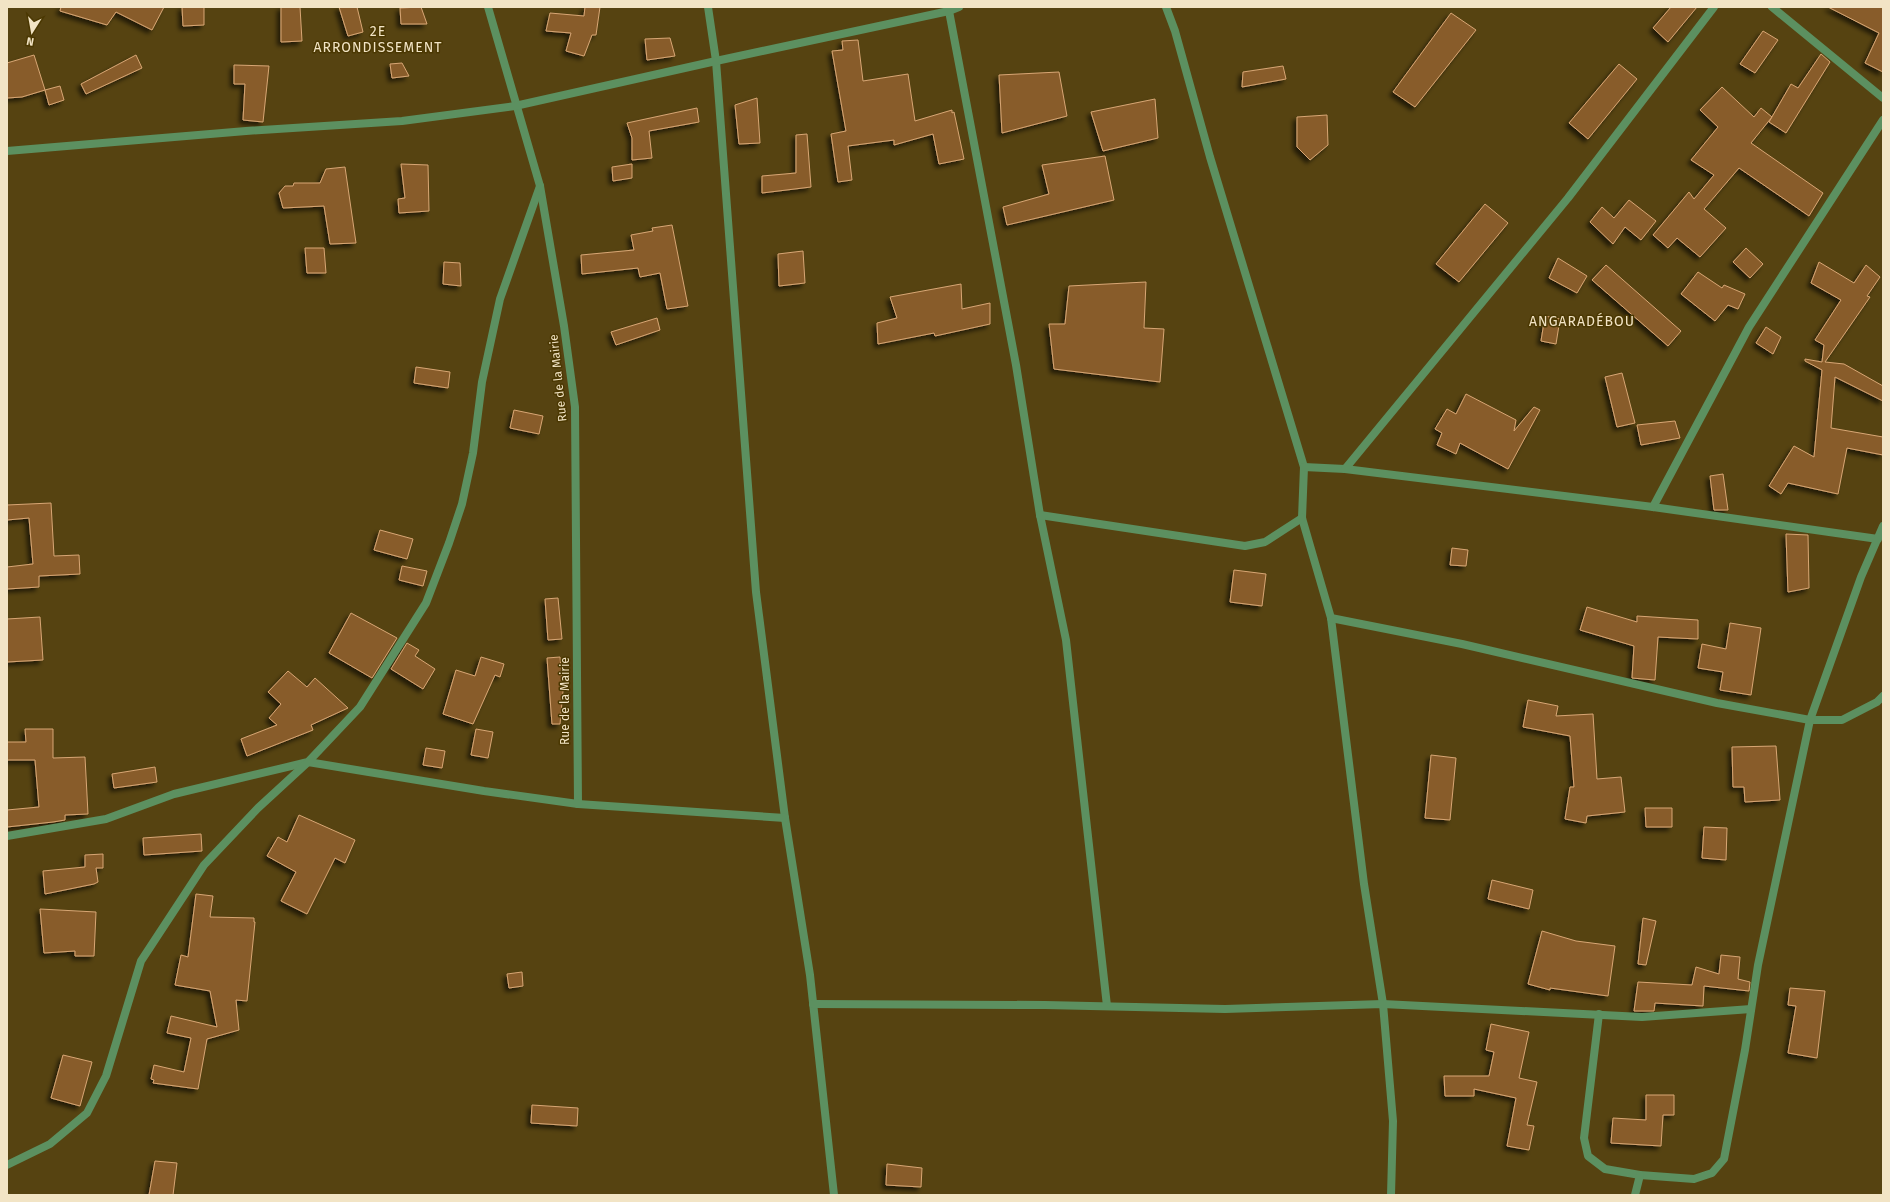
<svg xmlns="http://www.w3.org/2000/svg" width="1890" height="1202" font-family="'Fira Sans',sans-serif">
<defs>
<filter id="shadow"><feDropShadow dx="-3.5" dy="3.5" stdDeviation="2" flood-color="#0009"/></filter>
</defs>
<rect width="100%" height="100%" fill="#564311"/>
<!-- building -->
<g fill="#885c2b" stroke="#d8a674" filter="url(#shadow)">
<path d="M61,7H164L152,30L116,12L107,25L60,11Z"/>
<path d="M182,7H204V25L183,26Z"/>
<path d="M281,7H300L302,41L281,42Z"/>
<path d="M339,7H357L363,32L348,36Z"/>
<path d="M421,7L427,24H401L400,8Z"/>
<path d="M585,7H600L596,35H592L584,56L566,51L571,33L546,31L550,13L584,16Z"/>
<path d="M1671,7H1697L1668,42L1653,28Z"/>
<path d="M1828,7H1883V72L1865,63L1879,33Z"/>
<path d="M1451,13L1476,30L1415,107L1393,92Z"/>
<path d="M1763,31L1778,40L1755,73L1740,64Z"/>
<path d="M670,38L675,56L647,60L645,39Z"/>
<path d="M858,40L863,81L908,74L915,121L952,110V113L954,112L964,159L939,164L933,134L894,145V140L848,146L852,180L838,182L831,134L846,131L832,51L843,50L842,41Z"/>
<path d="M1821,54L1830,62L1786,133L1769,122L1791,84L1798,88Z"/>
<path d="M34,55L45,90L22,97L7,98V63Z"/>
<path d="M136,55L142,68L86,94L81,84Z"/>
<path d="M402,63L409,76L392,78L390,64Z"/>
<path d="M1619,64L1637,79L1588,139L1569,123Z"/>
<path d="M234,65L269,66L263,122L243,120L245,84H234Z"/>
<path d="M1283,66L1286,79L1242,87L1243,72Z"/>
<path d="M1059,72L1067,116L1002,133L999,75Z"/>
<path d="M60,86L64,100L49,105L45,90Z"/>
<path d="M1722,87L1754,117L1761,108L1772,117L1751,143L1823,193L1809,216L1739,168L1704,209L1726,228L1700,257L1677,238L1668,248L1653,235L1689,192L1694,199L1714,175L1691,160L1718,127L1700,110Z"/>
<path d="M757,98L760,143L739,144L735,105Z"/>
<path d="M1155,99L1158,138L1103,151L1091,112Z"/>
<path d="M697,108L699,122L649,131L652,158L632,160V138L627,123Z"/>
<path d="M1327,115L1328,145L1310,160L1297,147V117Z"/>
<path d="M807,134L811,187L762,193V176L796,173V135Z"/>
<path d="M1105,156L1114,200L1007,225L1003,207L1049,194L1042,165Z"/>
<path d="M401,164L428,165L429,211L399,213L398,199L405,198Z"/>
<path d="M632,164V178L613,181L612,167Z"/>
<path d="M345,167L356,243L330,244L324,206L283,208L279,193L285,186H293L294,183H320L326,169Z"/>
<path d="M1629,200L1656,221L1641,240L1625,227L1613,244L1590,222L1602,207L1614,218Z"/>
<path d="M1485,204L1508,223L1459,282L1436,264Z"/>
<path d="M672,225L688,306L667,309L660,273L640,277L638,268L582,274L581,255L634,250L631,235L653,231L652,228Z"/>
<path d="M305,248H324L326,273H307Z"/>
<path d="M1746,248L1763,264L1750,278L1733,262Z"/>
<path d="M803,251L805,283L779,286L778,254Z"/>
<path d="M1558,258L1587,276L1577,293L1549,278Z"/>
<path d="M444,262L460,263L461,286L443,284Z"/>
<path d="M1819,262L1854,283L1866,265L1880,277L1867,296L1870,297L1825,362L1844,364L1883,386V401L1835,377L1831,428L1883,437V455L1847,448L1838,494L1788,483L1781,494L1769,486L1794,446L1814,457L1822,370L1805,361V359L1822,362L1824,345L1815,340L1841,300L1811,283Z"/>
<path d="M1606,265L1681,331L1668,346L1592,280Z"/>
<path d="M1698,272L1722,288L1724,285L1745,294L1738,309L1728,305L1715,321L1681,294Z"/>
<path d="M1146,282L1144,328L1164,329L1160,382L1054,369L1049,324H1065L1069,286Z"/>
<path d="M961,284L962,309L990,303V324L935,336L934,333L878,344L877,323L897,318L890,297Z"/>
<path d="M1545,316L1560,319L1556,344L1541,341Z"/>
<path d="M657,318L660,330L616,345L611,332Z"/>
<path d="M1766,327L1781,337L1773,354L1756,343Z"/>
<path d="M416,367L450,372L448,388L414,383Z"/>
<path d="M1622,373L1635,423L1617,427L1605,377Z"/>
<path d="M1466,394L1516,420L1514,431L1534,407L1540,410L1508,469L1460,443L1456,454L1437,445L1442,433L1435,429L1447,409L1456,414Z"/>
<path d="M514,410L543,416L539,434L510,428Z"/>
<path d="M1675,421L1680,438L1641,445L1637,425Z"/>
<path d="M1723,474L1728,510H1714L1710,476Z"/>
<path d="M51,503L54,556L79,555L80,574L39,576V587L7,589V567L33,564L29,518L7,520V505Z"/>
<path d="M380,530L413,539L407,559L374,550Z"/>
<path d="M1786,534L1808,535L1809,588L1788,592Z"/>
<path d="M1452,548L1468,550L1466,566L1450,565Z"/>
<path d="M402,566L427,571L423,586L399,580Z"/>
<path d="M1234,570L1266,574L1262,606L1230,602Z"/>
<path d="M558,598L562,639L548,640L545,599Z"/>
<path d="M1587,607L1637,622V616L1698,620V639L1658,637L1655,680L1632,678L1634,646L1580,630Z"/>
<path d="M351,613L397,638L372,678L329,653Z"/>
<path d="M40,617L43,660L7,662V619Z"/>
<path d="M1730,623L1761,628L1751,695L1720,690L1723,672L1698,668L1702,644L1726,649Z"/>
<path d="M407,643L419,650L415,656L435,669L423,689L391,669Z"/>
<path d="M481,657L504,664L500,677L495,675L473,724L443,714L456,670L475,676Z"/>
<path d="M560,657L563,691L560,724H552L547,658Z"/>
<path d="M288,671L307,687L315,678L348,708L311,725L313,730L247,756L241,739L277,725L269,718L281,704L268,692Z"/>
<path d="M1528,700L1558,706L1556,716L1593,714L1597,779L1621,777L1625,812L1587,816L1586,823L1565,819L1570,787H1574L1570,736L1523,727Z"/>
<path d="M25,729H53V758L85,757L88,814L65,815V820L53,822L7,827V810L39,807L35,760H7V742H26Z"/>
<path d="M476,729L493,732L488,758L471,755Z"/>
<path d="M1776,746L1780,800L1745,802L1744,787H1733L1732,747Z"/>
<path d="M426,748L445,751L442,768L423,765Z"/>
<path d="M1431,755L1456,758L1450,820L1425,818Z"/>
<path d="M155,767L157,782L114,788L112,774Z"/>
<path d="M1645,808H1672V827H1646Z"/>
<path d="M299,815L355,840L345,863L335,858L307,914L281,901L296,872L267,856L278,837L287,842Z"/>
<path d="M1704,827L1727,828L1726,860L1702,858Z"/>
<path d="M201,834L202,851L144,855L143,838Z"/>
<path d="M103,854V868H96L98,882L94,884L45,894L43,871L85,867V855Z"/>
<path d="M1492,880L1533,890L1529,909L1488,899Z"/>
<path d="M196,894L213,896L210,917L254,918V922H255L247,1001L236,1000L239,1030L207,1039L198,1089L153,1083L154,1080L151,1079L154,1065L184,1072L191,1038L167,1033L171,1016L217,1027L210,991L175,985L181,955L188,957Z"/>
<path d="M40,909L96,912L94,956H75V951L44,953Z"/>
<path d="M1643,918L1656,921L1646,965L1638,964Z"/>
<path d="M1542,931L1576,941L1615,946L1608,996L1550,988V990L1528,984Z"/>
<path d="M1721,955L1740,957L1738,979L1750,982L1749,991L1704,986L1703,1006L1655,1003L1654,1011H1634L1638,982L1692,985L1696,967L1719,974Z"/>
<path d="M522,972L523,986L509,988L507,974Z"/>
<path d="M1790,988L1825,991L1817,1058L1788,1053L1796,1006L1788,1005Z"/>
<path d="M1491,1024L1529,1032L1519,1078L1537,1082L1527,1125L1534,1126L1529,1150L1507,1146L1516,1098L1474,1089V1096H1445L1444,1076H1489L1494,1052L1486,1050Z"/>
<path d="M63,1055L92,1062L80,1106L51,1098Z"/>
<path d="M1646,1095H1674V1115H1663L1661,1146L1611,1143L1613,1118L1646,1120Z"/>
<path d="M532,1105L578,1108L577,1126L531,1123Z"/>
<path d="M155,1161L177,1163L173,1195H149Z"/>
<path d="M887,1164L922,1168L921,1187L886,1185Z"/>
</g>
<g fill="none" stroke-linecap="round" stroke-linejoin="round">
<!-- minor -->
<g stroke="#5c9060" stroke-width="8">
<path d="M488,7L540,186L564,326L575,407L578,804"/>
<path d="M708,7L716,61L756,592L785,818L810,975L834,1195"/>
<path d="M1166,7L1175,31L1210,157L1304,467L1302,518L1331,618L1364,884L1383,1004L1393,1121L1391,1195"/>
<path d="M1772,7L1883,98"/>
<path d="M949,11L1016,365L1040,515L1066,640L1107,1006"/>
<path d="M7,151L246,131L402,121L515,106L716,61L949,11L959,7"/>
<path d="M1304,467L1345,469L1568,198L1714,7"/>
<path d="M1345,469L1653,507L1878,539"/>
<path d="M1653,507L1749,327L1883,120"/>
<path d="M1040,515L1245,546L1265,542L1302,518"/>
<path d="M1331,618L1462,644L1717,703L1810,720H1842L1877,702L1883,696"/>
<path d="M7,836L106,819L174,794L308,762L360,707L426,603L449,543L462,504L473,453L482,382L500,299L540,186"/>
<path d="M813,1004L1045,1005L1225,1009L1383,1004L1642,1017L1751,1009"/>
<path d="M1599,1014L1584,1138L1588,1156L1605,1169L1640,1175L1694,1179L1712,1173L1724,1159L1745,1050L1758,965L1810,720L1861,577L1883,526"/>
<path d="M7,1165L50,1144L87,1113L106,1076L141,961L204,865L258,808L308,762L484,791L578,804L785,818"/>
<path d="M1635,1195L1640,1175"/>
</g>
</g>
<g text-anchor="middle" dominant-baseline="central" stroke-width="3" stroke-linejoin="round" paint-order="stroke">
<!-- street labels -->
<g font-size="12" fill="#f2e4c5" stroke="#4b3802">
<text transform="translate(558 378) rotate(-96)">Rue de la Mairie</text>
<text transform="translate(565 701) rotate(-90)">Rue de la Mairie</text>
</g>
<!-- quarter labels -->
<g font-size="14" letter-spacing="1" fill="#f2e4c5" stroke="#4b3802">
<text x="378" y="31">2E<tspan x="378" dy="16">ARRONDISSEMENT</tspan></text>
<text x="1582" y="321">ANGARADÉBOU</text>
</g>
</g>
<!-- border -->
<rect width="1890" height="1202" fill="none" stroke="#f2e4c5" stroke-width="16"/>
<!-- north arrow -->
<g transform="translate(32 32) rotate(191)" stroke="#4b3802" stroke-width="3" paint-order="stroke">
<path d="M0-3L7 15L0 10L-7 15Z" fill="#f2e4c5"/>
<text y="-6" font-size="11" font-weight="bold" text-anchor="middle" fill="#f2e4c5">N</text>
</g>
</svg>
